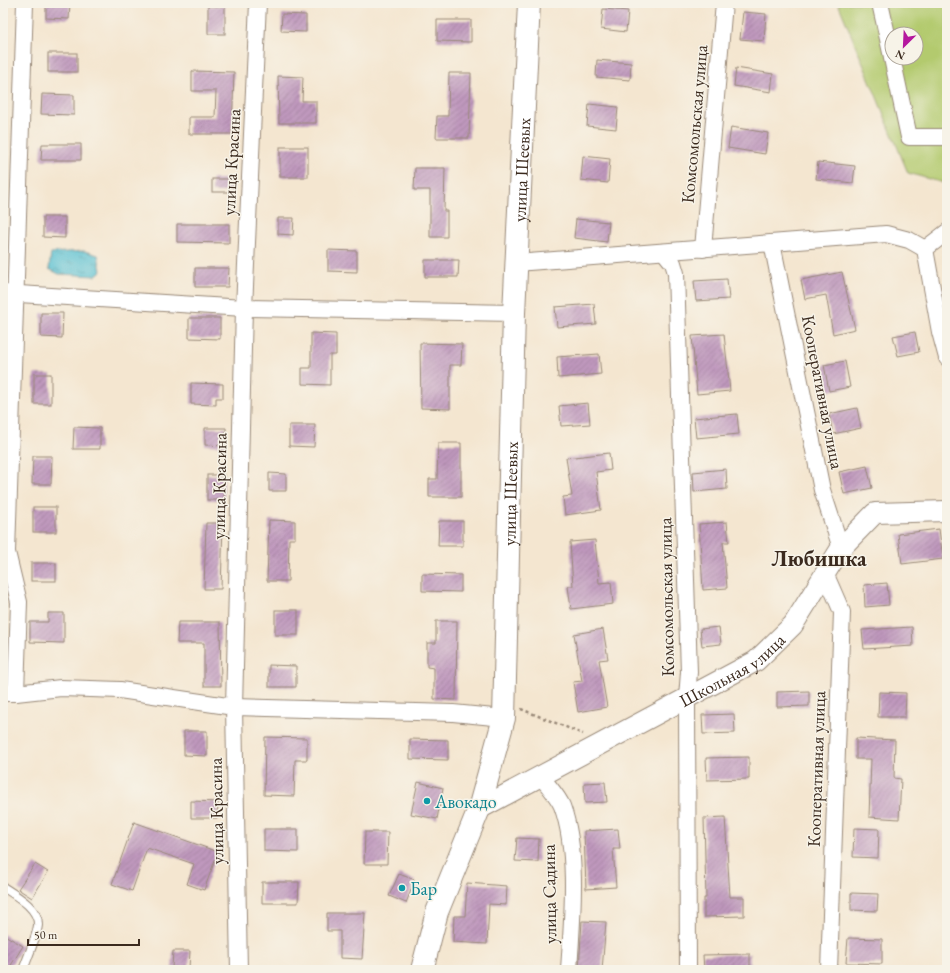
<svg xmlns="http://www.w3.org/2000/svg" width="950" height="973" font-family="'EB Garamond',serif">
<defs>
<pattern id="water-ripples" width="26" height="14" patternUnits="userSpaceOnUse"><rect width="26" height="14" fill="#56c0d2"/><path d="M2 4q2-2 4 0t4 0M15 11q2-2 4 0t4 0" fill="none" stroke="#489caa"/></pattern>
<pattern id="building-hatch" width="6" height="6" patternUnits="userSpaceOnUse"><rect width="6" height="6" fill="#bf98bd"/><path d="M-1 1l2-2M0 6l6-6M5 7l2-2" fill="none" stroke="#9c7c99"/></pattern>
</defs>
<rect width="100%" height="100%" fill="#f7f3e8"/>
<filter id="ink" filterUnits="userSpaceOnUse"><feTurbulence type="fractalNoise" baseFrequency=".025" numOctaves="2"/><feDisplacementMap in="SourceGraphic" scale="8" xChannelSelector="R" yChannelSelector="G"/><feConvolveMatrix kernelMatrix="1 2 1 2 8 2 1 2 1" color-interpolation-filters="sRGB"/></filter>
<filter id="wash" filterUnits="userSpaceOnUse"><feTurbulence type="fractalNoise" baseFrequency=".012" numOctaves="4" result="noise"/><feDisplacementMap in="SourceGraphic" scale="16" xChannelSelector="R" yChannelSelector="G"/><feGaussianBlur stdDeviation="0.9" result="paint"/><feColorMatrix in="noise" values="0 0 0 0 0 0 0 0 0 0 0 0 0 0 0 0 0 1.4 0 .05"/><feComposite in="paint" operator="in"/></filter>
<g filter="url(#wash)">
<rect width="100%" height="100%" fill="#f4e6d0"/>
<!-- garden -->
<path fill="#b3ca6e" stroke="#777a46" fill-rule="evenodd" d="M838,3H947V184L908,173ZM892,34H916V58H892Z"/>
<!-- water -->
<path fill="url(#water-ripples)" stroke="#487578" d="M84,251L98,255L101,271L95,276L59,274L49,269L51,253Z"/>
<g id="blocks">
<!-- building -->
<g fill="url(#building-hatch)">
<path d="M46,3H70L69,19L46,18Z"/>
<rect x="208" y="6" width="17" height="28"/>
<path d="M603,9L628,11L626,32L601,29Z"/>
<path d="M743,12L766,14L764,41L740,39Z"/>
<path d="M282,14L306,15V32L281,31Z"/>
<path d="M437,20H471V42L437,41Z"/>
<rect x="48" y="53" width="29" height="19"/>
<path d="M597,60L631,63L630,80L596,77Z"/>
<path d="M736,68L773,74L771,92L734,86Z"/>
<path d="M192,71L234,72L232,134H189V117H215L216,91H192Z"/>
<path d="M449,73H471L469,138H436L437,116H448Z"/>
<path d="M278,76L303,77L302,101H316V123H279Z"/>
<path d="M42,94L74,95V115L41,114Z"/>
<path d="M589,104L618,107L616,129L587,126Z"/>
<path d="M731,127L768,133L765,154L728,148Z"/>
<path d="M42,144H81V160H41Z"/>
<rect x="280" y="147" width="28" height="30"/>
<path d="M583,156L610,159L608,183L581,180Z"/>
<path d="M818,162L855,166L853,183L816,179Z"/>
<path d="M415,168H445L444,211H447V237H430V190H414Z"/>
<rect x="212" y="179" width="21" height="13"/>
<path d="M43,217H65V238L43,237Z"/>
<path d="M278,218H294L293,235L278,234Z"/>
<path d="M576,219L609,222L607,242L574,238Z"/>
<path d="M177,224H229V243L177,242Z"/>
<path d="M328,250L357,251V272L328,271Z"/>
<path d="M425,260H459L458,277H425Z"/>
<path d="M195,268H229L228,287H195Z"/>
<path d="M842,272L855,329L833,334L826,295L805,299L801,280Z"/>
<path d="M727,279L729,299L696,301L694,281Z"/>
<path d="M594,304L596,324L557,327L555,307Z"/>
<path d="M41,313H63L62,338L41,337Z"/>
<path d="M189,318H220V339L189,338Z"/>
<path d="M915,332L919,352L898,356L893,336Z"/>
<path d="M311,333L336,334V355H330V385L302,384V368H311Z"/>
<path d="M724,334L730,391L697,394L692,336Z"/>
<path d="M420,343L462,344L461,365H450V409L421,408Z"/>
<path d="M599,354L601,374L558,378L557,357Z"/>
<path d="M845,361L850,387L829,391L824,365Z"/>
<rect x="34" y="374" width="17" height="30"/>
<path d="M191,383L223,384V398H216V405L191,404Z"/>
<path d="M588,403L590,424L561,426L559,406Z"/>
<path d="M857,408L861,428L833,434L829,414Z"/>
<path d="M737,414L739,434L696,438L694,418Z"/>
<path d="M289,425H315L314,447L289,446Z"/>
<path d="M74,427L100,428V449H73Z"/>
<path d="M205,428H226V446L205,445Z"/>
<path d="M438,443H461V497H429V479H437Z"/>
<path d="M609,453L611,470L596,472L601,510L565,515L563,497L572,496L566,458Z"/>
<path d="M33,456H52L51,484H32Z"/>
<path d="M867,466L872,488L844,494L839,472Z"/>
<path d="M726,469L727,489L694,492L693,472Z"/>
<path d="M269,473L286,474V491H269Z"/>
<rect x="207" y="475" width="17" height="25"/>
<rect x="33" y="507" width="23" height="25"/>
<path d="M269,520L295,521V539H289L288,581H267Z"/>
<path d="M439,521H463V546H438Z"/>
<path d="M727,522L729,542H723L727,588L703,590L699,524Z"/>
<path d="M206,523H223L221,589H204Z"/>
<path d="M939,529L943,559L902,564L898,534Z"/>
<path d="M595,540L599,583L611,582L613,604L571,609L568,586H573L570,542Z"/>
<rect x="31" y="563" width="25" height="18"/>
<path d="M422,574L461,575V592L422,591Z"/>
<path d="M887,583L889,605L865,607L864,585Z"/>
<rect x="275" y="610" width="23" height="25"/>
<path d="M48,613H64V643L30,642V622H48Z"/>
<path d="M436,621H457L456,700L434,699V668L427,667V643H436Z"/>
<path d="M178,622H220L221,686H204V643H177Z"/>
<path d="M719,627L721,644L702,646L700,629Z"/>
<path d="M912,627L913,646L864,649L862,630Z"/>
<path d="M603,629L608,659L599,660L607,707L578,712L573,682L582,681L574,634Z"/>
<path d="M269,665L296,666V687H269Z"/>
<path d="M809,691V706L777,707V692Z"/>
<path d="M879,692L906,693L905,717H878Z"/>
<path d="M734,714L735,733L703,734L702,715Z"/>
<path d="M184,731H207V756L184,755Z"/>
<path d="M265,737L307,738V760H295L294,796L264,795Z"/>
<path d="M856,738L895,740L894,778L901,779L899,819L869,817L871,759H856Z"/>
<path d="M410,739L448,740V760L410,759Z"/>
<path d="M749,757V779L707,780L706,758Z"/>
<path d="M418,782L443,788L437,819L411,814Z"/>
<path d="M605,782L607,802L585,803L584,783Z"/>
<path d="M191,801L218,802L217,818H191Z"/>
<path d="M725,817L730,897H744V916L704,917V898H706L704,818Z"/>
<path d="M134,822L218,852L204,890L187,884L194,864L147,848L132,891L112,884Z"/>
<path d="M854,828L879,829L878,858L853,857Z"/>
<path d="M264,829H298V852L264,851Z"/>
<path d="M618,829L620,849H613L616,887L586,889L584,831Z"/>
<path d="M365,832H388L387,864H364Z"/>
<path d="M517,838L539,839L538,862L515,861Z"/>
<path d="M35,864L48,872L32,898L18,889Z"/>
<path d="M399,874L415,880L406,903L389,896Z"/>
<path d="M262,882H299L298,903H262Z"/>
<path d="M467,883L507,886L506,905L489,904L487,944L453,942L454,916H465Z"/>
<path d="M851,893L878,894L877,911L851,910Z"/>
<path d="M327,913H365L362,959L340,958V931H327Z"/>
<path d="M582,921L606,922L602,970H579Z"/>
<path d="M3,934L23,946L8,970H3Z"/>
<path d="M848,938L882,939V964L846,963Z"/>
<path d="M173,951H190L189,968H172Z"/>
<path d="M750,954V970H704L703,955Z"/>
</g>
</g>
</g>
<g filter="url(#ink)">
<use href="#blocks" fill-opacity="0" stroke="#988877" stroke-width="1"/>
<g fill="none" stroke-linecap="round" stroke-linejoin="round">
<defs>
<path id="service" d="M3,887C15,895 39,908 38,925C37,936 27,959 23,970"/>
<g id="minor">
<path d="M880,3L892,57"/>
<path d="M892,58L909,137H947"/>
<path d="M772,243L822,490L841,548"/>
<path d="M703,249L724,3"/>
<path d="M925,249L940,332L947,358"/>
<path d="M925,249L947,232"/>
<path d="M664,252L673,263L676,273L689,672L687,698L688,970"/>
<path d="M516,263L886,234L909,240L925,249"/>
<path d="M3,293L244,308L514,313"/>
<path d="M825,573L842,612L829,970"/>
<path d="M3,693H16L61,688L120,690L234,707L453,713L504,718"/>
<path d="M16,693L19,602L7,552L25,3"/>
<path d="M541,776C547,785 558,796 562,806C579,852 572,921 569,970"/>
<path d="M239,970L234,707L244,308L258,3"/>
</g>
<g id="tertiary">
<path id="s1" d="M479,809L756,661L793,625L841,548L875,513L947,511"/>
</g>
<g id="secondary">
<path id="s2" d="M422,970L437,912L479,809L504,718L514,313L529,3"/>
</g>
</defs>
<!-- service casing -->
<use href="#service" stroke="#988877" stroke-width="10"/>
<!-- minor casing -->
<use href="#minor" stroke="#988877" stroke-width="18"/>
<!-- tertiary casing -->
<use href="#tertiary" stroke="#988877" stroke-width="22"/>
<!-- secondary casing -->
<use href="#secondary" stroke="#988877" stroke-width="24"/>
<!-- path -->
<path stroke="#988877" stroke-width="2.5" stroke-dasharray="3 3" stroke-linecap="butt" d="M521,709L583,734"/>
<!-- service -->
<use href="#service" stroke="#fff" stroke-width="8"/>
<!-- minor -->
<use href="#minor" stroke="#fff" stroke-width="16"/>
<!-- tertiary -->
<use href="#tertiary" stroke="#fff" stroke-width="20"/>
<!-- secondary -->
<use href="#secondary" stroke="#fff" stroke-width="22"/>
</g>
</g>
<!-- markers -->
<g fill="#0f9aa8" stroke="#f7f3e8" stroke-width="1.5">
<circle cx="427" cy="801" r="4"/>
<circle cx="402" cy="888" r="4"/>
</g>
<g text-anchor="middle" dominant-baseline="central" stroke-width="3" stroke-linejoin="round" paint-order="stroke">
<!-- street labels -->
<g font-size="18" fill="#3b2a1e" stroke="#f7f3e8">
<text transform="translate(694 124) rotate(-85)">Комсомольская улица</text>
<text transform="translate(231 162) rotate(-87)">улица Красина</text>
<text stroke="none"><textPath href="#s2" startOffset="814">улица Шеевых</textPath></text>
<text transform="translate(823 392) rotate(79)">Кооперативная улица</text>
<text transform="translate(219 486) rotate(-89)">улица Красина</text>
<text stroke="none"><textPath href="#s2" startOffset="490">улица Шеевых</textPath></text>
<text transform="translate(666 597) rotate(-91)">Комсомольская улица</text>
<text stroke="none"><textPath href="#s1" startOffset="289">Школьная улица</textPath></text>
<text transform="translate(816 769) rotate(-88)">Кооперативная улица</text>
<text transform="translate(216 811) rotate(-91)">улица Красина</text>
<text transform="translate(549 894) rotate(-91)">улица Садина</text>
</g>
<!-- culture labels -->
<g font-size="18" fill="#0d838f" stroke="#f7f3e8" text-anchor="start">
<text x="435" y="801">Авокадо</text>
<text x="410" y="888">Бар</text>
</g>
<!-- district labels -->
<g font-size="22" font-weight="bold" fill="#3b2a1e" stroke="#f7f3e8">
<text x="819" y="558">Любишка</text>
</g>
</g>
<!-- margin -->
<rect width="950" height="973" fill="none" stroke="#f7f3e8" stroke-width="16"/>
<!-- north arrow -->
<g transform="translate(904 46) rotate(204)"><circle r="19" fill="#f7f3e8" stroke="#aca397"/>
<path d="M0-3L7 15L0 10L-7 15Z" fill="#b5179e"/>
<text y="-6" font-size="11" font-weight="bold" text-anchor="middle" fill="#3b2a1e">N</text>
</g>
<!-- scale -->
<path d="M28 939v6h111v-6" fill="none" stroke="#3b2a1e" stroke-width="2"/>
<text x="34" y="939" font-size="12" fill="#3b2a1e" stroke="#f7f3e8" stroke-width="3" paint-order="stroke">50 m</text>
</svg>
